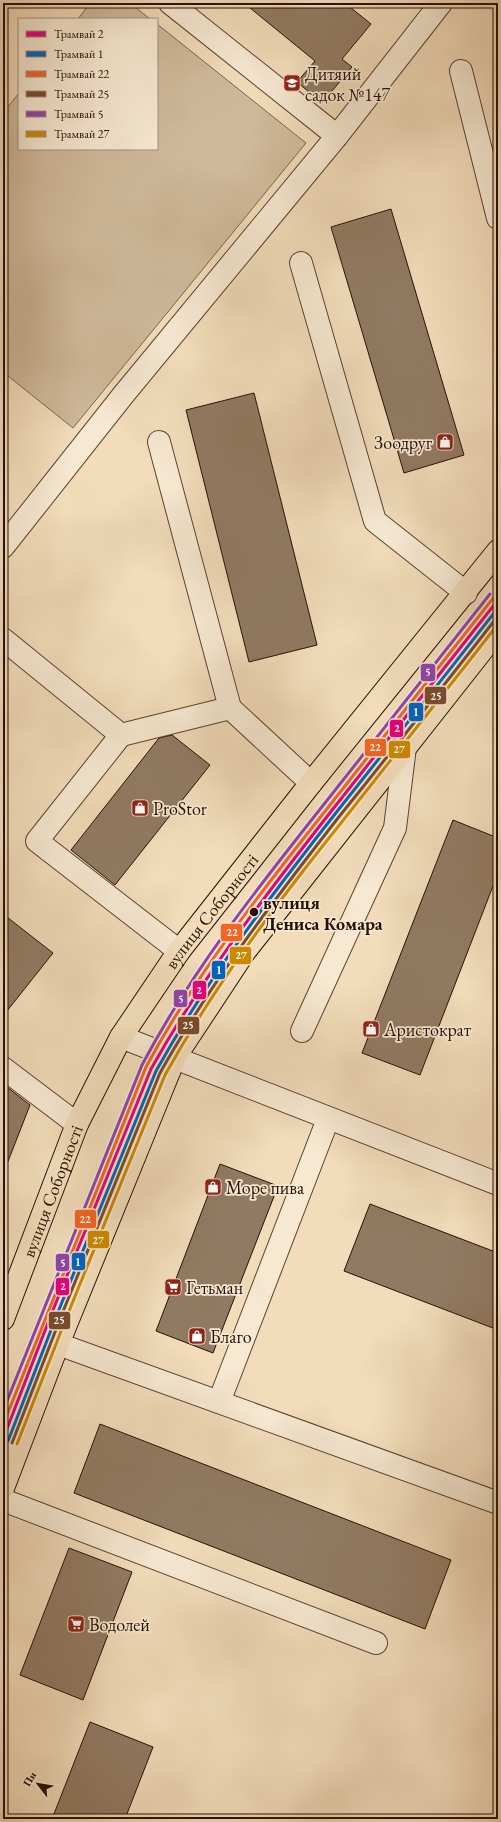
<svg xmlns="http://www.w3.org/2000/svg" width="501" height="1822" font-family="'EB Garamond',serif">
<rect width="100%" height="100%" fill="#f2dcba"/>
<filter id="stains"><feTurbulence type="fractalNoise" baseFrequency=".005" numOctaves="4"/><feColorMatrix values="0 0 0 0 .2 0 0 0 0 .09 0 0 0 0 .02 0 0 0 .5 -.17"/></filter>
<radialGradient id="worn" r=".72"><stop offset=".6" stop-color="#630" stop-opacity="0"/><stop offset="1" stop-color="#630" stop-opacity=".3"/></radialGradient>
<!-- green -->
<g fill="#cfb99b" stroke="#7b6450">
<path d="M90,3H130L150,19H78Z"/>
<path d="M157,24L306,143L73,428L3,372V113L19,93V149H157Z"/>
</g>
<!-- building -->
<g fill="#917a63" stroke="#270f05">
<path d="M244,3H345L371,24L342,59L352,67L322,103L297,82L315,61Z"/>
<path d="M391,209L464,455L404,473L331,227Z"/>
<path d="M254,393L317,645L249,662L186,410Z"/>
<path d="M172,735L210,765L115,885L71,850L159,738Z"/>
<path d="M453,820L498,838V873L420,1075L362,1053Z"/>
<path d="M3,914L53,953L3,1016Z"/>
<path d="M3,1084L30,1105L5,1169L3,1168Z"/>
<path d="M220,1164L278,1186L213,1353L156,1331Z"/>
<path d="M370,1204L498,1253V1330L344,1271Z"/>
<path d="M100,1424L451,1560L425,1629L74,1493Z"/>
<path d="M69,1548L132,1572L83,1700L20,1675Z"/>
<path d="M90,1722L153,1747L125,1819H52Z"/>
</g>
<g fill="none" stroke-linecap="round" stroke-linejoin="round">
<defs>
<g id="minor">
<path d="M170,3L337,136L441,3"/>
<path d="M461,71L498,218"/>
<path d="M301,263L375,521L466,593"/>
<path d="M159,442L230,708"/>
<path d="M3,547L124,394L337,136"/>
<path d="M3,639L121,735L230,708L311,783"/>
<path d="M121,735L37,841L179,951"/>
<path d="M302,1031L395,828L405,747"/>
<path d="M121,1037L498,1184"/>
<path d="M3,1068L77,1124"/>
<path d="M58,1344L498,1503"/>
<path d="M219,1402L328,1119"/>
<path d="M3,1500L376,1643"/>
</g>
<g id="major">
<path id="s1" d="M3,1319L77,1124L121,1037L179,951L311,783L498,551"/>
<path d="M3,1488L58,1344L175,1057L245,951L498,630"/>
</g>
</defs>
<!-- minor casing -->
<use href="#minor" stroke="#5a4232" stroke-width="24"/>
<!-- major casing -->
<use href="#major" stroke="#270f05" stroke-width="24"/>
<!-- minor -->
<use href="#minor" stroke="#f7e8d2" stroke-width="22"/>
<!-- major -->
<use href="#major" stroke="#f2dcba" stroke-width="22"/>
<defs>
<path id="tram-1" d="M3,1439L53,1310L151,1069C203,976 267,893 333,809C388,739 443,670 498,600"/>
<path id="tram-2" d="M8,1441L58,1312L156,1071C207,979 270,897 335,814C389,746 444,677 498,608"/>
<path id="tram-3" d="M3,1425L146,1067C196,974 261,892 326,810C382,739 438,668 494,597"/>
<path id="tram-4" d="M12,1443L62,1314L160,1073C211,982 274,900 338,818C392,751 445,684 498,616"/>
<path id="tram-5" d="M3,1411L142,1065C191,972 256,890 321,808C378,736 434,665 490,594"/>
<path id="tram-6" d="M17,1444L67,1316L165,1075C215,985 276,904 341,823C393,757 446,691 498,624"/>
</defs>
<!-- tram-1 casing -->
<use href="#tram-1" stroke="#f7e8d2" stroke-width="6"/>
<!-- tram-2 casing -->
<use href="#tram-2" stroke="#f7e8d2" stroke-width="6"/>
<!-- tram-3 casing -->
<use href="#tram-3" stroke="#f7e8d2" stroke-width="6"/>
<!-- tram-4 casing -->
<use href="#tram-4" stroke="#f7e8d2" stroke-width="6"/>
<!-- tram-5 casing -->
<use href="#tram-5" stroke="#f7e8d2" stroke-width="6"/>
<!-- tram-6 casing -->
<use href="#tram-6" stroke="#f7e8d2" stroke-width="6"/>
<!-- tram-1 -->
<use href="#tram-1" stroke="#e5007d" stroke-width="3"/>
<!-- tram-2 -->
<use href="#tram-2" stroke="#0065bd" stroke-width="3"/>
<!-- tram-3 -->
<use href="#tram-3" stroke="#f26522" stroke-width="3"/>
<!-- tram-4 -->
<use href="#tram-4" stroke="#7a4b2a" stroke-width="3"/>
<!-- tram-5 -->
<use href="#tram-5" stroke="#8e44ad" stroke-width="3"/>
<!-- tram-6 -->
<use href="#tram-6" stroke="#cd8801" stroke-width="3"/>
</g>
<!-- icons -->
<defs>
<symbol id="school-square" viewBox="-11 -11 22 22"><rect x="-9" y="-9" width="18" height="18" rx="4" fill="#8f2418" stroke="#f7e8d2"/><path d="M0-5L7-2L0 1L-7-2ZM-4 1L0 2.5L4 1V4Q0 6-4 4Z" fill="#fff"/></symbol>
<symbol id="shop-square" viewBox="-11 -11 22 22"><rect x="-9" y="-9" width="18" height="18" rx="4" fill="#8f2418" stroke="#f7e8d2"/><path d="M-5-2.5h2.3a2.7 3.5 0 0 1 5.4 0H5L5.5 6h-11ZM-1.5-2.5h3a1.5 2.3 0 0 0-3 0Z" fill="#fff"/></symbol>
<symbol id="supermarket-square" viewBox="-11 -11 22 22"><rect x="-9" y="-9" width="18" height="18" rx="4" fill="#8f2418" stroke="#f7e8d2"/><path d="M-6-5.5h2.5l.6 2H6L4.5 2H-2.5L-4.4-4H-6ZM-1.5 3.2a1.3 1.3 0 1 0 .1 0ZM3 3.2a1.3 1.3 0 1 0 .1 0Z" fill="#fff"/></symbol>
</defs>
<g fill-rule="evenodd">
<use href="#school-square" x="282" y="73" width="20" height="20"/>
<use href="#shop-square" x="435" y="432" width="20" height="20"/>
<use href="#shop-square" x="130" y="798" width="20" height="20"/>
<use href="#shop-square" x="361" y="1019" width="20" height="20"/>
<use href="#shop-square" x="203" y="1177" width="20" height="20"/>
<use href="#supermarket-square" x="163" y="1277" width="20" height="20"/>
<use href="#shop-square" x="187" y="1326" width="20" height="20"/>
<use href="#supermarket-square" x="66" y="1614" width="20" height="20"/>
</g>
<!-- markers -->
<circle fill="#270f05" stroke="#f7e8d2" stroke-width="1.5" cx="254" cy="912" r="5"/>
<g text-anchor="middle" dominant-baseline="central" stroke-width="3.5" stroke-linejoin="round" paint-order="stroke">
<!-- poi labels -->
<g font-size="18" fill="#270f05" stroke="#f7e8d2" text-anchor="start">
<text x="305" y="73">Дитяий<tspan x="305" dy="21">садок №147</tspan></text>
<text x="432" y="442" text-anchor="end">Зоодруг</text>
<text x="153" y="808">ProStor</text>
<text x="384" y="1029">Аристократ</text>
<text x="226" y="1187">Море пива</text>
<text x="186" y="1287">Гетьман</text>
<text x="210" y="1336">Благо</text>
<text x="89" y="1624">Водолей</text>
</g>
<!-- stop labels -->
<g font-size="18" font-weight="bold" fill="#270f05" stroke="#f7e8d2" text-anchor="start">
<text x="263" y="902">вулиця<tspan x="263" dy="21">Дениса Комара</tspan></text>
</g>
<!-- street labels -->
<g font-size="18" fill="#270f05" stroke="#f7e8d2">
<text stroke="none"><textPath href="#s1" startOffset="461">вулиця Соборності</textPath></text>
<text stroke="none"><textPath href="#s1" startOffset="137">вулиця Соборності</textPath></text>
</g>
</g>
<g stroke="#f7e8d2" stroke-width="1.5">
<rect x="420" y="663" width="16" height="19" rx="4" fill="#8e44ad"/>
<rect x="424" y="686" width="23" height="19" rx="4" fill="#7a4b2a"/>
<rect x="408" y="702" width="16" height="20" rx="4" fill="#0065bd"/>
<rect x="389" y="719" width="15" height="19" rx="4" fill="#e5007d"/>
<rect x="364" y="738" width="23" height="19" rx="4" fill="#f26522"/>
<rect x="388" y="740" width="23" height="19" rx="4" fill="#cd8801"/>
<rect x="220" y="923" width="23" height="19" rx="4" fill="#f26522"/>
<rect x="229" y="946" width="23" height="19" rx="4" fill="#cd8801"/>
<rect x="211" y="960" width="15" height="20" rx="4" fill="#0065bd"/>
<rect x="192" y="980" width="15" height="20" rx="4" fill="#e5007d"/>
<rect x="173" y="989" width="15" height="19" rx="4" fill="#8e44ad"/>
<rect x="177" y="1016" width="23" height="19" rx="4" fill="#7a4b2a"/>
<rect x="74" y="1209" width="23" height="20" rx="4" fill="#f26522"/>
<rect x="87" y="1230" width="23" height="19" rx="4" fill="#cd8801"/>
<rect x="71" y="1252" width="15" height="19" rx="4" fill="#0065bd"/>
<rect x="55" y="1253" width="15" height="19" rx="4" fill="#8e44ad"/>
<rect x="55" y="1277" width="15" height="19" rx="4" fill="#e5007d"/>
<rect x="48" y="1311" width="23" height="19" rx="4" fill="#7a4b2a"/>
</g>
<g font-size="11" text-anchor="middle" font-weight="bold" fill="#fff">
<text x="428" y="676">5</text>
<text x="436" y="700">25</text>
<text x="416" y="716">1</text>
<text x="397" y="732">2</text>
<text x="375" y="751">22</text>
<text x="399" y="753">27</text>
<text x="232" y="936">22</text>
<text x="241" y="959">27</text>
<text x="219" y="974">1</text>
<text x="199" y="994">2</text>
<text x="181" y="1003">5</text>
<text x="188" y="1029">25</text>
<text x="85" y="1223">22</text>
<text x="98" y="1244">27</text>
<text x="78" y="1266">1</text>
<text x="63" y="1267">5</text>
<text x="63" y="1290">2</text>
<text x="59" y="1324">25</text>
</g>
<!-- margin -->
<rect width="501" height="1822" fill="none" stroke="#f2dcba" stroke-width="16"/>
<rect x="4" y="4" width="493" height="1814" fill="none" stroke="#270f05" stroke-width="2"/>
<rect x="8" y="8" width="485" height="1806" fill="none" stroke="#270f05"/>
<!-- legend -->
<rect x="18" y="18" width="140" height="132" fill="#f7e8d2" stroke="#a49180"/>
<rect x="26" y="31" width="20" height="6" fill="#e5007d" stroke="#a49180"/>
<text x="54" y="38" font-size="12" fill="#270f05">Трамвай 2</text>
<rect x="26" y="51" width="20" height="6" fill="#0065bd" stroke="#a49180"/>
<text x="54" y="58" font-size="12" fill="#270f05">Трамвай 1</text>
<rect x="26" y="71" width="20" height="6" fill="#f26522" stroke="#a49180"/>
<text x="54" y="78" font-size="12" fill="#270f05">Трамвай 22</text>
<rect x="26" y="91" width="20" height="6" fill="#7a4b2a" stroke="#a49180"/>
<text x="54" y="98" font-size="12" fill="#270f05">Трамвай 25</text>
<rect x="26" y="111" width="20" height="6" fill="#8e44ad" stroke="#a49180"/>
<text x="54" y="118" font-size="12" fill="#270f05">Трамвай 5</text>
<rect x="26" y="131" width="20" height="6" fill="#cd8801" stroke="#a49180"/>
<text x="54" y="138" font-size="12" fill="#270f05">Трамвай 27</text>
<!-- north arrow -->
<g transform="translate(38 1784) rotate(301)" stroke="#f7e8d2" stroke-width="3" paint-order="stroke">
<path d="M0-3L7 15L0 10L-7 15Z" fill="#270f05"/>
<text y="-6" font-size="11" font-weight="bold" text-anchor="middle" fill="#270f05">Пн</text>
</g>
<rect width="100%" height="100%" filter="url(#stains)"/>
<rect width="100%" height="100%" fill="url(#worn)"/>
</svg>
